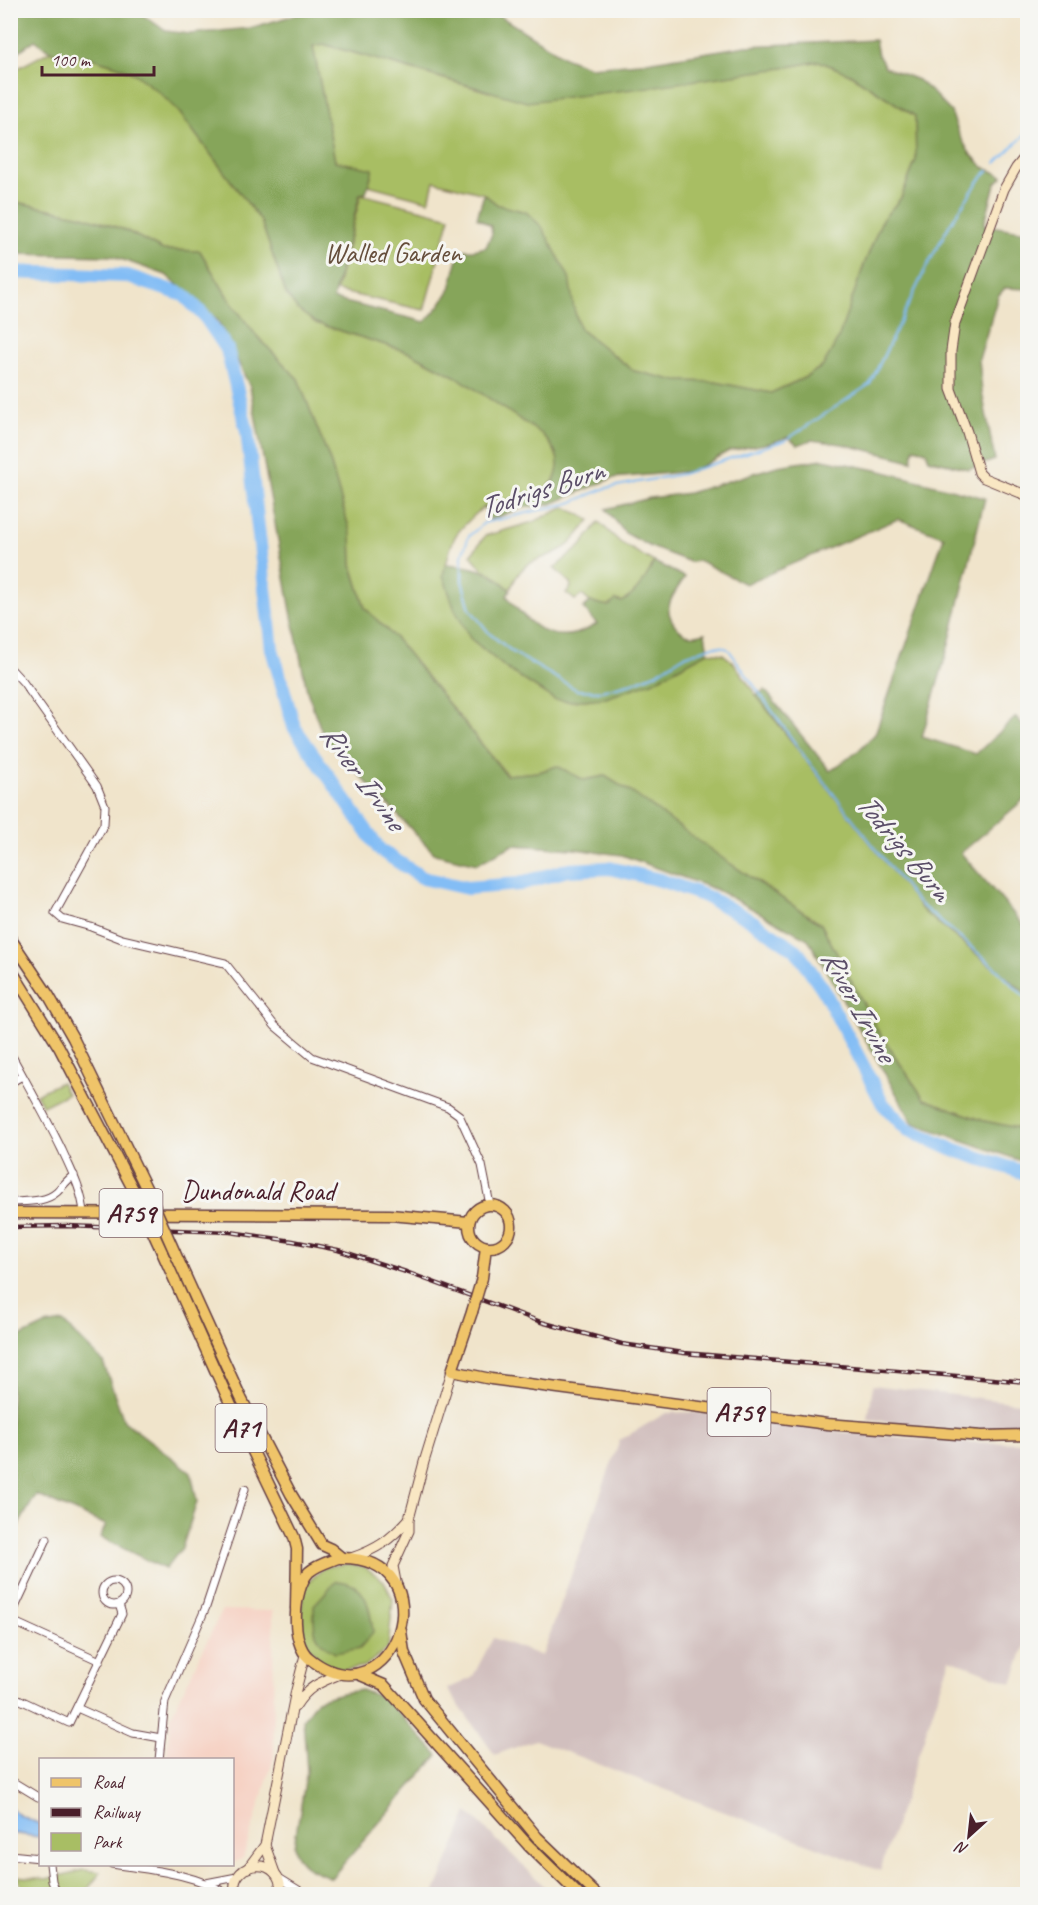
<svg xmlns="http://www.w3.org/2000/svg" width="1038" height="1905" font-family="Caveat,sans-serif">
<rect width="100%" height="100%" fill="#f6f6f2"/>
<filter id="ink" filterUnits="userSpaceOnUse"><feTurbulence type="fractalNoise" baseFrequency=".0167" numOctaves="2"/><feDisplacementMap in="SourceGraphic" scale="12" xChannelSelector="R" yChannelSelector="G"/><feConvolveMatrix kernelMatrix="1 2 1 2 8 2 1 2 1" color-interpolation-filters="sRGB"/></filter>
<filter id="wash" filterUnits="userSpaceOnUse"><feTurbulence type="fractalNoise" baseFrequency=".008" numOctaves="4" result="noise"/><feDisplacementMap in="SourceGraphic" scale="24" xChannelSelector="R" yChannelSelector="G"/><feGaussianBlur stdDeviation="1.35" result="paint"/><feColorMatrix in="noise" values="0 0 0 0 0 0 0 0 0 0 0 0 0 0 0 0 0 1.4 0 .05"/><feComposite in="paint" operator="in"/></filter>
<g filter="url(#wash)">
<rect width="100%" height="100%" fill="#f0e4cb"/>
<!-- built -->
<path fill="#f6d2c4" d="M222,1610L273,1611L274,1757L243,1858L233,1863L232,1760L166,1759L171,1716Z"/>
<!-- industrial -->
<g fill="#d1bfbe">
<path d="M873,1385L1027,1404V1428L959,1431L868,1419Z"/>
<path d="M693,1412L840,1432L954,1442L1027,1443V1640L1012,1683L950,1659L880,1871L535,1740L495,1755L447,1689L472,1678L493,1638L542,1656L620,1440L666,1413Z"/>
<path d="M468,1812L538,1880L552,1894H434Z"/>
</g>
<!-- green -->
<g fill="#a8be64" stroke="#796e48" stroke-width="1.5">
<path d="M323,44L489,92L783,68L819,61L850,74L915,116L916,160L901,198L882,221L864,265L838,339L823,366L806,377L771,393L715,382L677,381L634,371L580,329L574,309L526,212L498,205L484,194L434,181L429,201L368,185L373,169L335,162L313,46Z"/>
<path d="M50,51L57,54L85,56L118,66L135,74L160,93L179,112L261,221L286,294L297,309L316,323L411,353L460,379L542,434C552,446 560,454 558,470C552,503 504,494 483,508C476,513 461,528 456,535C450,544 447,564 443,575L470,638L507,669L555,700L571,701L606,698L708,652L723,654L734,663L756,695L924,912L1027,994V1130L984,1121L924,1099L878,1031L821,924L729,863L634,794L605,776L584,780L557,766L539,772L507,775L397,640L365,608L352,565L351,535L330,461L298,379L255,334L230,301L200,251L163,250L125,230L83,216L11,201V75L16,69Z"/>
<path d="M361,194L450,217L424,310L336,291Z"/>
<path d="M565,507L590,520C582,530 575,541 564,548C538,564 524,555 510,590L494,575L483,570L471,555L485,536L533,522Z"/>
<path d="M599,522L621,543L654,562C647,577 637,594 622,602L616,600L609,606L590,602L582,595L575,600L566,593L571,587L570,583L554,568L580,547Z"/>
<path d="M61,1082L67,1094L43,1106L36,1094Z"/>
<path d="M347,1564L365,1567L384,1581L393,1600L388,1648L365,1666L344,1670L323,1664L304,1641L301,1611L305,1585L325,1567Z"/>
<path d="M84,1870L101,1872L84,1894H32L26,1892L15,1876L46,1879Z"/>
</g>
<!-- forest -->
<g fill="#86a55a" stroke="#686242" stroke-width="1.5" fill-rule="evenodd">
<path d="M11,10L137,11L166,31L190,34L250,28L309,11H492L566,58L590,67L640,63L746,46L875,40L878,55L885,67L918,80L935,95L951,112L959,134L969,152L983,167L1003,176L995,184L984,225L1027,232V289L1005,288L998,296L979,359L982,392L995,460L968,469L929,459L926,451L914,448L912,461L842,444L811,440L798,445L788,437L770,443L729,451L693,471L613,478L551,504L521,508L490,520L484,507C500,503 541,495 552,484C556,480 557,473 558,467C559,452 551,445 542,434L460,379L411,353L316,323L297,309L286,294L261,221L179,112L160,93L135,74L118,66L85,56L57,54L50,51L35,40L11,57ZM323,44L527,102L642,88L783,68L819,61L850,74L915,116L916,160L901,198L882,220L864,265L838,339L823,366L806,377L771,393L715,382L677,381L634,371L580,329L574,309L569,277L542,227L526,212L498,205L484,194L477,218L491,226L492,234L486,247L474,250H460L450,289L440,305L425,322L333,299L360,194L366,193L373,169L335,161L313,46Z"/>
<path d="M11,201L83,216L125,230L163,250L200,251L230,301L255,334L298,379L330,461L351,535L352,566L365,608L397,640L506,775L539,772L557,766L584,780L605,776L634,794L729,863L821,924L878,1031L924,1099L984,1121L1027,1130V1163L913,1123L808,939L717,890L622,855L574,849L513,845L477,864L435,854L324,738L307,691L291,611L250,387L218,321L166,275L112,256L11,254Z"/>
<path d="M823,459L881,471L985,498L948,648L922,737L976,754L1016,717L1027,729V797L961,853L1027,929V994L924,912L756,695L765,690L830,771L857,752L875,734L944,537L898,519L745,584L700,561L690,562L651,547L625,533L606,509L650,498L689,493L777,466Z"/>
<path d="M654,562L685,577C680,585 670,597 669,606C667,618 679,634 691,635C695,636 701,634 705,633L708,652L652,682L606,698L571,701L555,700L507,669L470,638L454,608L443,575L446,564C472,566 492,570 510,590L507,596C532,630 557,649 597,624L583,608L590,602L609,606L616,600L622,602C637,594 647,577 654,562Z"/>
<path d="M63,1322L103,1362L124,1421L191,1472L197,1502L182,1548L165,1569L100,1537L106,1525L36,1495L11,1538V1341L45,1325Z"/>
<path d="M336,1581C366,1582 370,1606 373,1632L360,1648L335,1653C311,1638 314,1631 314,1605Z"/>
<path d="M361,1690L384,1698L438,1755L331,1878C313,1869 298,1868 294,1846L307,1770L303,1719L317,1700L342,1693Z"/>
</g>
<!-- water -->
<path fill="#83bdf5" stroke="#666e90" stroke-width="1.5" d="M10,1807L19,1815L40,1824L39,1837L11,1833Z"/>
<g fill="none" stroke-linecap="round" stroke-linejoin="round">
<!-- stream -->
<g stroke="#83bdf5" stroke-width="2">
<path d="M996,163L1028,132"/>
<path d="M988,171L978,182L950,224L926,268L870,384L786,440L682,474L606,488L570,503L484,523L469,536L462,555V581L470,609L490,634L514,653L577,690L601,691L632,683L657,673L682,657L713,646L724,647L729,650L804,756L916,901L991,964L1028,1000"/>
</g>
<!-- river -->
<path stroke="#83bdf5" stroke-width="14" d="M10,272L127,276L184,295L206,318L227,349L247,431L272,649L294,727L380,850L423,878L467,888L519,884L567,870L609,868L660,880L705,896L747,918L796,950L823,989L883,1104L907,1129L949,1148L1028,1174"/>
</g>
</g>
<g filter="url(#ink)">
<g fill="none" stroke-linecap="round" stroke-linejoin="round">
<defs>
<g id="street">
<path d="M10,668L23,682L97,786L105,806L104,824L55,913L62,919L91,927L122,939L225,963L275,1026L312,1057L448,1107L459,1115L482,1165L490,1205"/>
<path d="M13,1058C30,1089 47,1119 62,1150C71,1170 82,1190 84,1213"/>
<path d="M10,1083L22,1076"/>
<path d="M10,1202C26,1201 45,1203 57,1192C63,1186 67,1180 74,1175"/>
<circle cx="114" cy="1593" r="12"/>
<path d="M10,1618L47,1539"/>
<path d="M10,1620L100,1661"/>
<path d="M10,1695L69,1723L122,1614L119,1604"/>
<path d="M77,1708L133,1733L161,1738"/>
<path d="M159,1760L165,1701L206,1607L245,1489"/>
<path d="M10,1780L38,1797"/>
<path d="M10,1855L40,1858"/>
<path d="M50,1864L52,1881L57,1894"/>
<path d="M112,1864C150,1870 194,1873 227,1894"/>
<path d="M279,1878L305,1894"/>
<path d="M206,1883L237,1877"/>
</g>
<g id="secondary">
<path d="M1028,153L1016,168L1004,189L955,323L951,351V389L967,432L979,473L984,478L1028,496"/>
<path d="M351,1558C378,1549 390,1540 409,1519"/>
<path d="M397,1587L393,1566L409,1531V1519L424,1462L452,1371"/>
<path d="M295,1707C307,1687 320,1682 340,1674"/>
<path d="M265,1845L275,1873"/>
<path d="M248,1868L265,1845L296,1690L305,1655"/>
<path d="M235,1894C229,1857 286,1856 280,1894"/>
</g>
<g id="primary">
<path d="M10,938L49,996L73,1038L148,1192"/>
<path d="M10,968L59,1047L134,1191"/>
<circle cx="490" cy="1226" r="21"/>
<path d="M10,1213L390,1215L469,1222"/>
<path d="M162,1252L234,1412L294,1537L297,1549L296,1608"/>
<path d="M175,1253L241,1398L291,1494L322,1545L331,1549L342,1558"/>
<path d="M482,1278L486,1247"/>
<path d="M472,1312L452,1371L491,1379L827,1424L982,1436L1028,1435"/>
<path d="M338,1558C453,1554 395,1727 309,1658C290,1643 293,1589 309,1572C317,1565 328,1562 338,1558Z"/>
<path d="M401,1631L404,1652L424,1699L537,1837L596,1894"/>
<path d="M358,1674L384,1685L528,1845L578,1894"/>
</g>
</defs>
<!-- street casing -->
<use href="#street" stroke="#633d43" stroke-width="9"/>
<!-- secondary casing -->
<use href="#secondary" stroke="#633d43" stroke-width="11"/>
<!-- primary casing -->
<use href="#primary" stroke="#633d43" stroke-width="13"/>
<!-- street -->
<use href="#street" stroke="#fff" stroke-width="7"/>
<!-- secondary -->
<use href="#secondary" stroke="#f9e7c3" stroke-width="9"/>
<!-- primary -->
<use href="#primary" stroke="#efc469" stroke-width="10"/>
<defs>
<path id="rail" d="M10,1227L67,1226L230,1232L293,1241L338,1250L406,1272L541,1322L622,1344L684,1353L1028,1382"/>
</defs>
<!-- rail casing -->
<use href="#rail" stroke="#4a1f2b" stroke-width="4.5"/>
<!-- rail -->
<use href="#rail" stroke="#f6f6f2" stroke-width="2" stroke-dasharray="7" stroke-linecap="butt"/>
<defs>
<g id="primary-bridge">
<path d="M134,1191L162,1252"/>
<path d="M148,1192L175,1253"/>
<path d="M472,1312L482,1278"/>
</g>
</defs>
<!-- primary-bridge casing -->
<use href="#primary-bridge" stroke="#633d43" stroke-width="13" stroke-linecap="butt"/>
<!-- primary-bridge -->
<use href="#primary-bridge" stroke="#efc469" stroke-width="10"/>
</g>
</g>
<g text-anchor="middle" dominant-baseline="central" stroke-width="6" stroke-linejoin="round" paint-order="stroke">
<!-- shield labels -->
<g fill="#f6f6f2" stroke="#7e6067" stroke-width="1.5">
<rect x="99.5" y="1189" width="63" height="48" rx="4.5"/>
<rect x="707.5" y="1388" width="63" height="48" rx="4.5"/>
<rect x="215.5" y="1404" width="51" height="48" rx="4.5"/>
</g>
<g font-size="27" font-weight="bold" fill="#4a1f2b">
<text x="131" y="1213">A759</text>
<text x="739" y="1412">A759</text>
<text x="241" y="1428">A71</text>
</g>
<!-- park labels -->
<g font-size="28" fill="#664f3c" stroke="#f6f6f2">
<text x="393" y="252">Walled Garden</text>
</g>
<!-- street labels -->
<g font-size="28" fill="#4a1f2b" stroke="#f6f6f2">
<text x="258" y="1190">Dundonald Road</text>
</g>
<!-- water labels -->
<g font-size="30" font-style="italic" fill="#5b4e68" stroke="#f6f6f2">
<text transform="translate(541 489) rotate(-18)">Todrigs Burn</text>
<text transform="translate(363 777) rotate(54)">River Irvine</text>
<text transform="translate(904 847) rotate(50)">Todrigs Burn</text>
<text transform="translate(859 1005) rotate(61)">River Irvine</text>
</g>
</g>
<!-- margin -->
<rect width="1038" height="1905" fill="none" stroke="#f6f6f2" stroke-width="36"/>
<!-- legend -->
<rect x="39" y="1758" width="195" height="108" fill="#f6f6f2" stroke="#b1a0a2" stroke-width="1.5"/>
<rect x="51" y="1778" width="30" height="9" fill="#efc469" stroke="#b1a0a2" stroke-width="1.5"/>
<text x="93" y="1788" font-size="18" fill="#4a1f2b">Road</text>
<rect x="51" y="1808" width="30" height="9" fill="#4a1f2b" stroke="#b1a0a2" stroke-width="1.5"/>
<text x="93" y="1818" font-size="18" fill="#4a1f2b">Railway</text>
<rect x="51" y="1833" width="30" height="18" fill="#a8be64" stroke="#b1a0a2" stroke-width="1.5"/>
<text x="93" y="1848" font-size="18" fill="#4a1f2b">Park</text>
<!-- north arrow -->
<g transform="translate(969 1836) rotate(207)" stroke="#f6f6f2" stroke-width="4.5" paint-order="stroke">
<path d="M0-4.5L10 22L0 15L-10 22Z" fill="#4a1f2b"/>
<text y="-9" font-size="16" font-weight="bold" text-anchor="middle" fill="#4a1f2b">N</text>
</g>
<!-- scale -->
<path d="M42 66v9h112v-9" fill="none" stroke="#4a1f2b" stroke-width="3"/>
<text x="51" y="66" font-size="18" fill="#4a1f2b" stroke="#f6f6f2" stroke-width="4.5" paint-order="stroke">100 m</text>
</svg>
